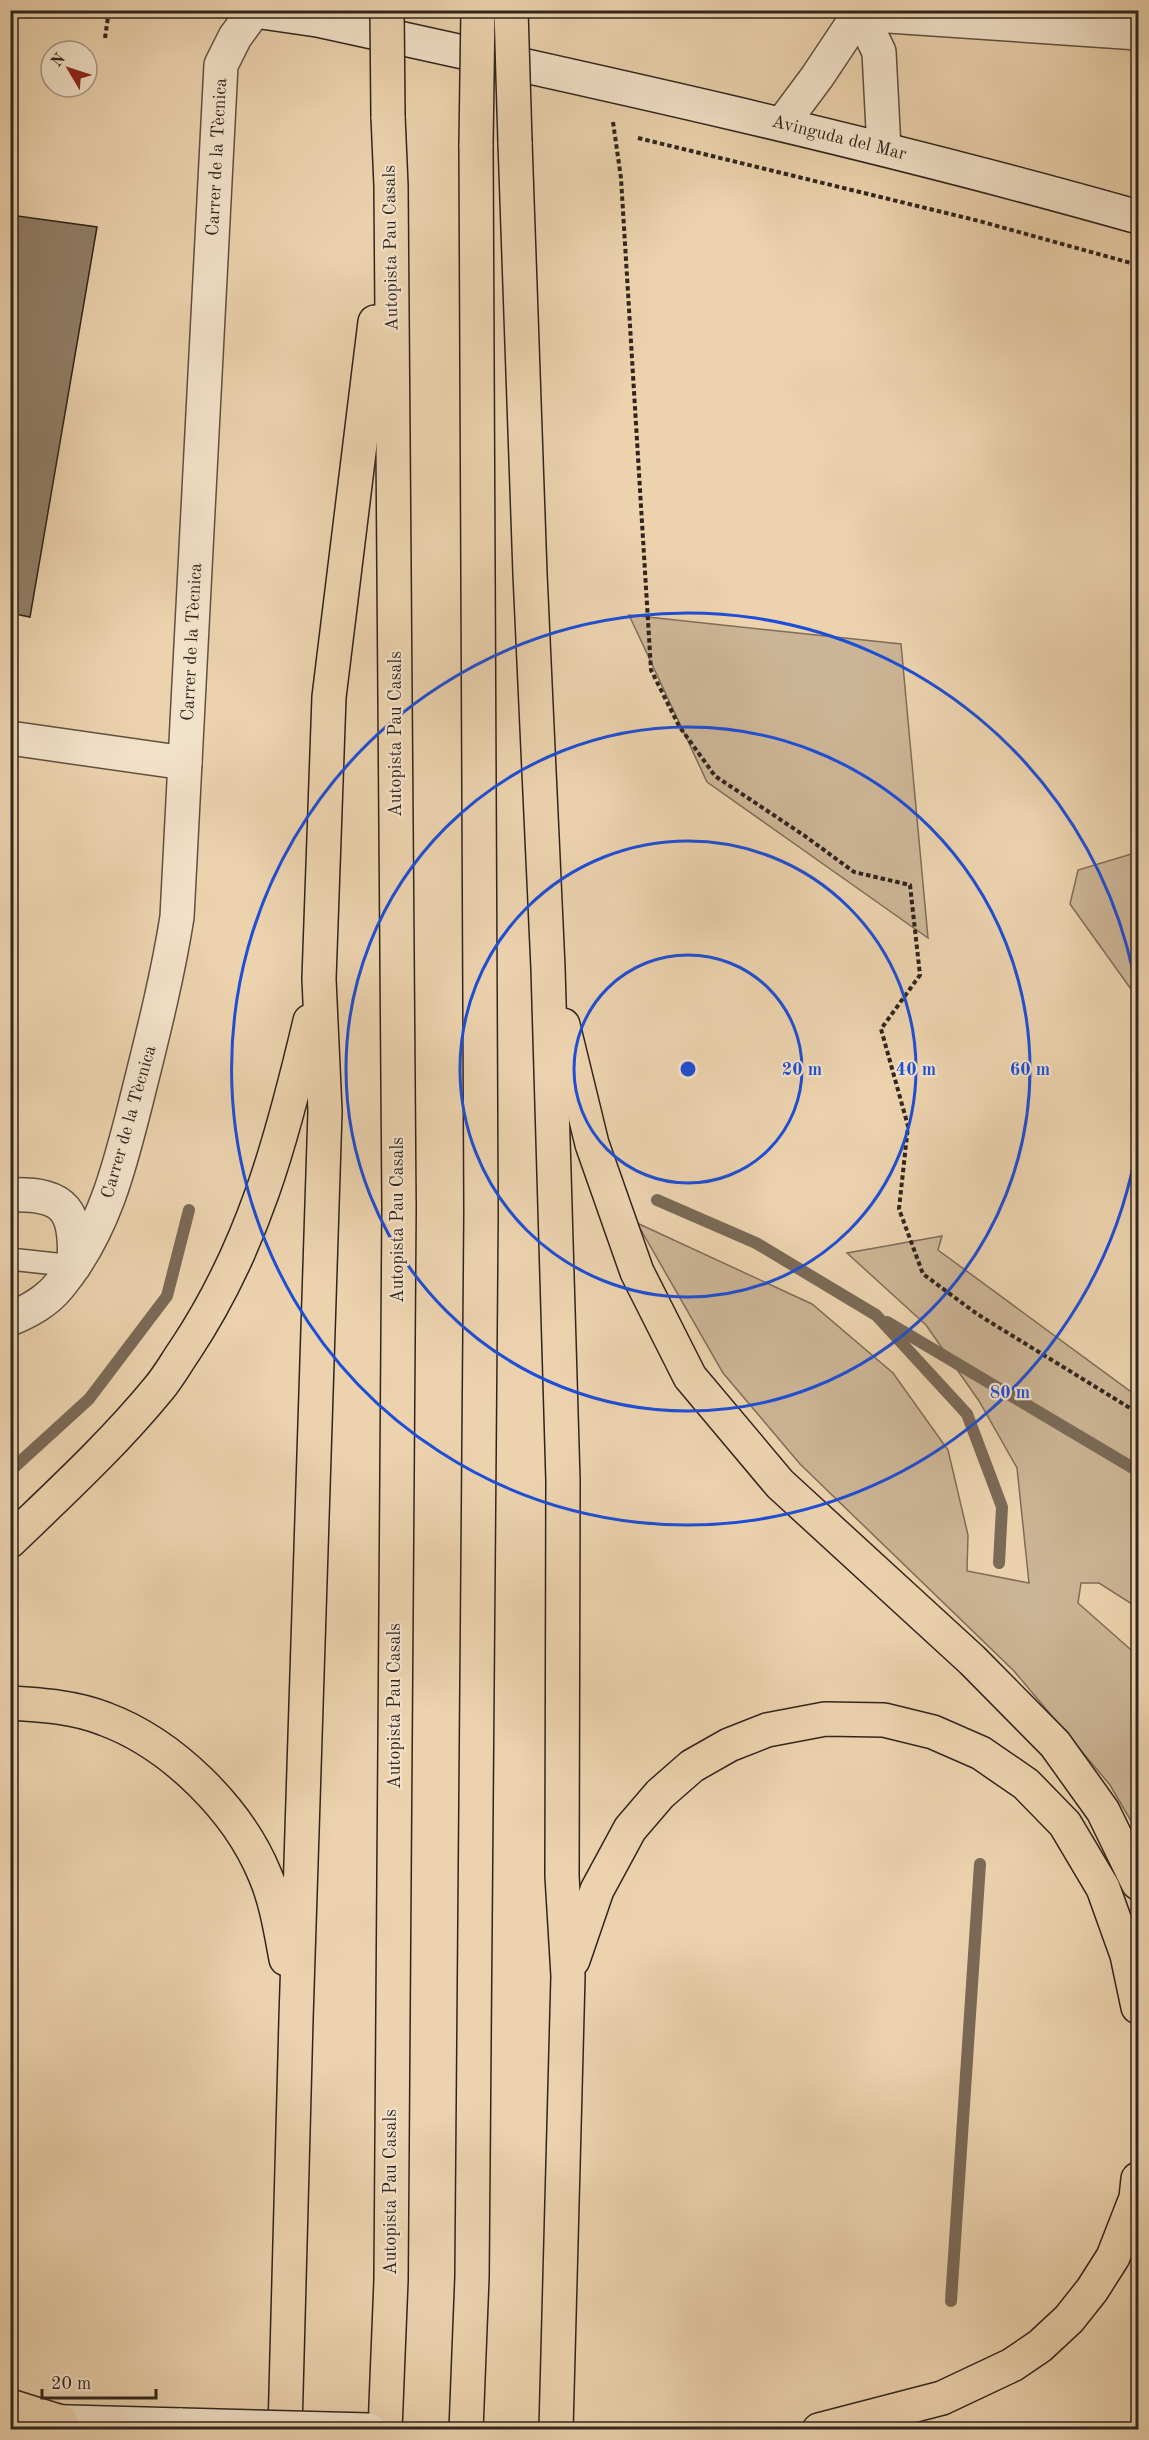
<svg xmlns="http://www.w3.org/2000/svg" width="1149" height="2440" font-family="'Old Standard TT',serif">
<rect width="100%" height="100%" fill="#ecd3ae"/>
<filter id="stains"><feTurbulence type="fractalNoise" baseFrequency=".00333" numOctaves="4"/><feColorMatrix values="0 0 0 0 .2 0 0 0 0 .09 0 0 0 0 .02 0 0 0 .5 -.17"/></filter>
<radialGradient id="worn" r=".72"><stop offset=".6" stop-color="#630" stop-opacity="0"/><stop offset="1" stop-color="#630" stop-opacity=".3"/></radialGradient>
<!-- green -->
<g fill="#ccb596" stroke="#7e6d5a" stroke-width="1.5">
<path d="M629,615L901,644L928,938L707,782Z"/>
<path d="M1138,852V999L1070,904L1078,870Z"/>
<path d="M637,1223L812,1304L893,1373L948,1450L968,1535L967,1571L1029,1583L1017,1468L979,1401L926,1325L847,1253L942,1236L938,1250L1138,1397V1608L1099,1583H1081L1078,1603L1138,1656V1833L1110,1785L1014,1671L800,1464L723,1373Z"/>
</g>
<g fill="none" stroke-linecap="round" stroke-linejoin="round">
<!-- stream -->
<g stroke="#7a6a57" stroke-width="12">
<path d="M657,1200L756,1243L876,1315L967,1414L1002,1507L999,1563"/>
<path d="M887,1322L1138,1471"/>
<path d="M10,1471L89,1399L167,1296L189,1210"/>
<path d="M951,2301L980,1864"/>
</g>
</g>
<!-- building -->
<path fill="#927f69" stroke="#30251e" stroke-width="1.5" d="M10,215L97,227L30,617L10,613Z"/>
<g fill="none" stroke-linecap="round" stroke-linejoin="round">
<defs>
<path id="lane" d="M10,1259L74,1266"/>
<g id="street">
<path d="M859,10L879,52L884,149"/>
<path d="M859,14L1138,33"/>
<path d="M782,124L817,77L859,14"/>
<path d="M10,738L185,763"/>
<path d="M10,1195C68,1193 77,1212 74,1266"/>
<path d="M10,1319C29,1311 46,1302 59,1286C107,1228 122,1157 140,1086C154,1030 168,974 177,917L221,65L235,37L254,11"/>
</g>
<g id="secondary">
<path d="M248,10L317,20C592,80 867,140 1138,217"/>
<path d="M31,2421L182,2425"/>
</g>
<g id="highway">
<path d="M515,142L530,574L548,968L563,1481L562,1876L568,1976L556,2430"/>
<path d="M563,1025L592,1144L637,1272L690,1377L780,1484L972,1660L1055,1744L1103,1811L1138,1883"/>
<path d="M10,1541C62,1491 114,1443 159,1388C169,1376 176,1363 185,1350C253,1248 282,1140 310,1021"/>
<path d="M10,1703C43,1705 75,1707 105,1719C172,1744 238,1809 265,1875C276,1900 281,1932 286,1959"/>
<path d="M573,1960L597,1890L630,1829L660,1794L692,1766L729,1745L767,1730L825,1719L884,1720L933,1732L981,1753L1026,1784L1065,1824L1103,1888L1127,1955L1138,2007"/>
<path d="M10,2406L61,2422"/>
<path d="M285,2430L296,2019L325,1111L319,979L329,697L375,322"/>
<path d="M385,2430L391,2280L399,1207L391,186L388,116"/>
<path d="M466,2430L472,2277L481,1214L476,144"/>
<path d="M819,2430L942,2398L1012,2365L1040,2346L1069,2319L1092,2290L1113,2257L1136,2198L1138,2179"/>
</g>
</defs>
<!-- lane casing -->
<use href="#lane" stroke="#5f5042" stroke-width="24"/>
<!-- street casing -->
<use href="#street" stroke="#5f5042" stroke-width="36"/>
<!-- secondary casing -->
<use href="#secondary" stroke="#30251e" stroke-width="36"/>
<!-- highway casing -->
<use href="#highway" stroke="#30251e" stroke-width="36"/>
<!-- path -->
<g stroke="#30251e" stroke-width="4" stroke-dasharray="4.5 3" stroke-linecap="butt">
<path d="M105,38L109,10"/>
<path d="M613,122L621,178L651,670L679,726L715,776L805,836L854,872L910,885L920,975L881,1029L908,1126L899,1209L923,1274L977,1314L1138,1413"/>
<path d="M638,138L979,221L1138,265"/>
</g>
<!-- lane -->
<use href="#lane" stroke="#f3e2ca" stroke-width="21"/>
<!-- street -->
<use href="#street" stroke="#f3e2ca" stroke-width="33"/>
<!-- secondary -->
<use href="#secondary" stroke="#f3e2ca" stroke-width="33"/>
<!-- highway -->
<use href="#highway" stroke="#ecd3ae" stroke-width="33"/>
<defs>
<path id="secondary-bridge" d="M182,2425L369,2430"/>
<g id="highway-bridge">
<path d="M387,10L388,116"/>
<path d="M511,10L515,142"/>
<path d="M476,144L478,10"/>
</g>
</defs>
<!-- secondary-bridge casing -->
<use href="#secondary-bridge" stroke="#30251e" stroke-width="36" stroke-linecap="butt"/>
<!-- highway-bridge casing -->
<use href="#highway-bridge" stroke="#30251e" stroke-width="36" stroke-linecap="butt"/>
<!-- secondary-bridge -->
<use href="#secondary-bridge" stroke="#f3e2ca" stroke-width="33"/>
<!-- highway-bridge -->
<use href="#highway-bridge" stroke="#ecd3ae" stroke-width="33"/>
</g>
<!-- distance rings -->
<g fill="none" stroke="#1d4ed8" stroke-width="3">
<circle cx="688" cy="1069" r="114"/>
<circle cx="688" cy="1069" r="228"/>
<circle cx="688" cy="1069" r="342"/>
<path d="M1138 1140A456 456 0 1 1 1138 998"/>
</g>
<g text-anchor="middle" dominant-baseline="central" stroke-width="4.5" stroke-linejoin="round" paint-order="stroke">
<!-- street labels -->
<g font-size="18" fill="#30251e" stroke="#f3e2ca">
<text transform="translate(839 138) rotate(14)">Avinguda del Mar</text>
<text transform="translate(217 157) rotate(-87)">Carrer de la Tècnica</text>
<text transform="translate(391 248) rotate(-91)">Autopista Pau Casals</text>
<text transform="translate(192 642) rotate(-87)">Carrer de la Tècnica</text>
<text transform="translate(396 734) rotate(-90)">Autopista Pau Casals</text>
<text transform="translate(129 1122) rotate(-74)">Carrer de la Tècnica</text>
<text transform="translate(398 1220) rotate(-90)">Autopista Pau Casals</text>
<text transform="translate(395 1706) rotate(-90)">Autopista Pau Casals</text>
<text transform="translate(391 2192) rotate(-90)">Autopista Pau Casals</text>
</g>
</g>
<circle cx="688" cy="1069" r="9" fill="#1d4ed8" stroke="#f3e2ca" stroke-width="3"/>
<g font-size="18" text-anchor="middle" font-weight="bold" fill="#1d4ed8" stroke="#f3e2ca" stroke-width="4.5" stroke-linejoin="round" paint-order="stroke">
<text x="802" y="1075">20 m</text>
<text x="916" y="1075">40 m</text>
<text x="1030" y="1075">60 m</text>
<text x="1010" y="1398">80 m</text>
</g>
<!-- margin -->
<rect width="1149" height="2440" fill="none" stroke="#ecd3ae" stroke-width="36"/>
<rect x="12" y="12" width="1125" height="2416" fill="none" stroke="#30251e" stroke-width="3"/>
<rect x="18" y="18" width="1113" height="2404" fill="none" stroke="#30251e" stroke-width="1.5"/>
<!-- north arrow -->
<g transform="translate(69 69) rotate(309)"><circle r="28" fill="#f3e2ca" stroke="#a59685" stroke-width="1.5"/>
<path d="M0-4.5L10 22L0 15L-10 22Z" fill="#8f2418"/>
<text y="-9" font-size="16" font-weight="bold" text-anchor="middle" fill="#30251e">N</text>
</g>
<!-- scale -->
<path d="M42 2389v9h114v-9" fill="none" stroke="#30251e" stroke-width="3"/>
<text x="51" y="2389" font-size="18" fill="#30251e" stroke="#f3e2ca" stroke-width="4.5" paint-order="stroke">20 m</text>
<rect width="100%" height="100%" filter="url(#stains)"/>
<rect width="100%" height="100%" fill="url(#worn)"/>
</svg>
